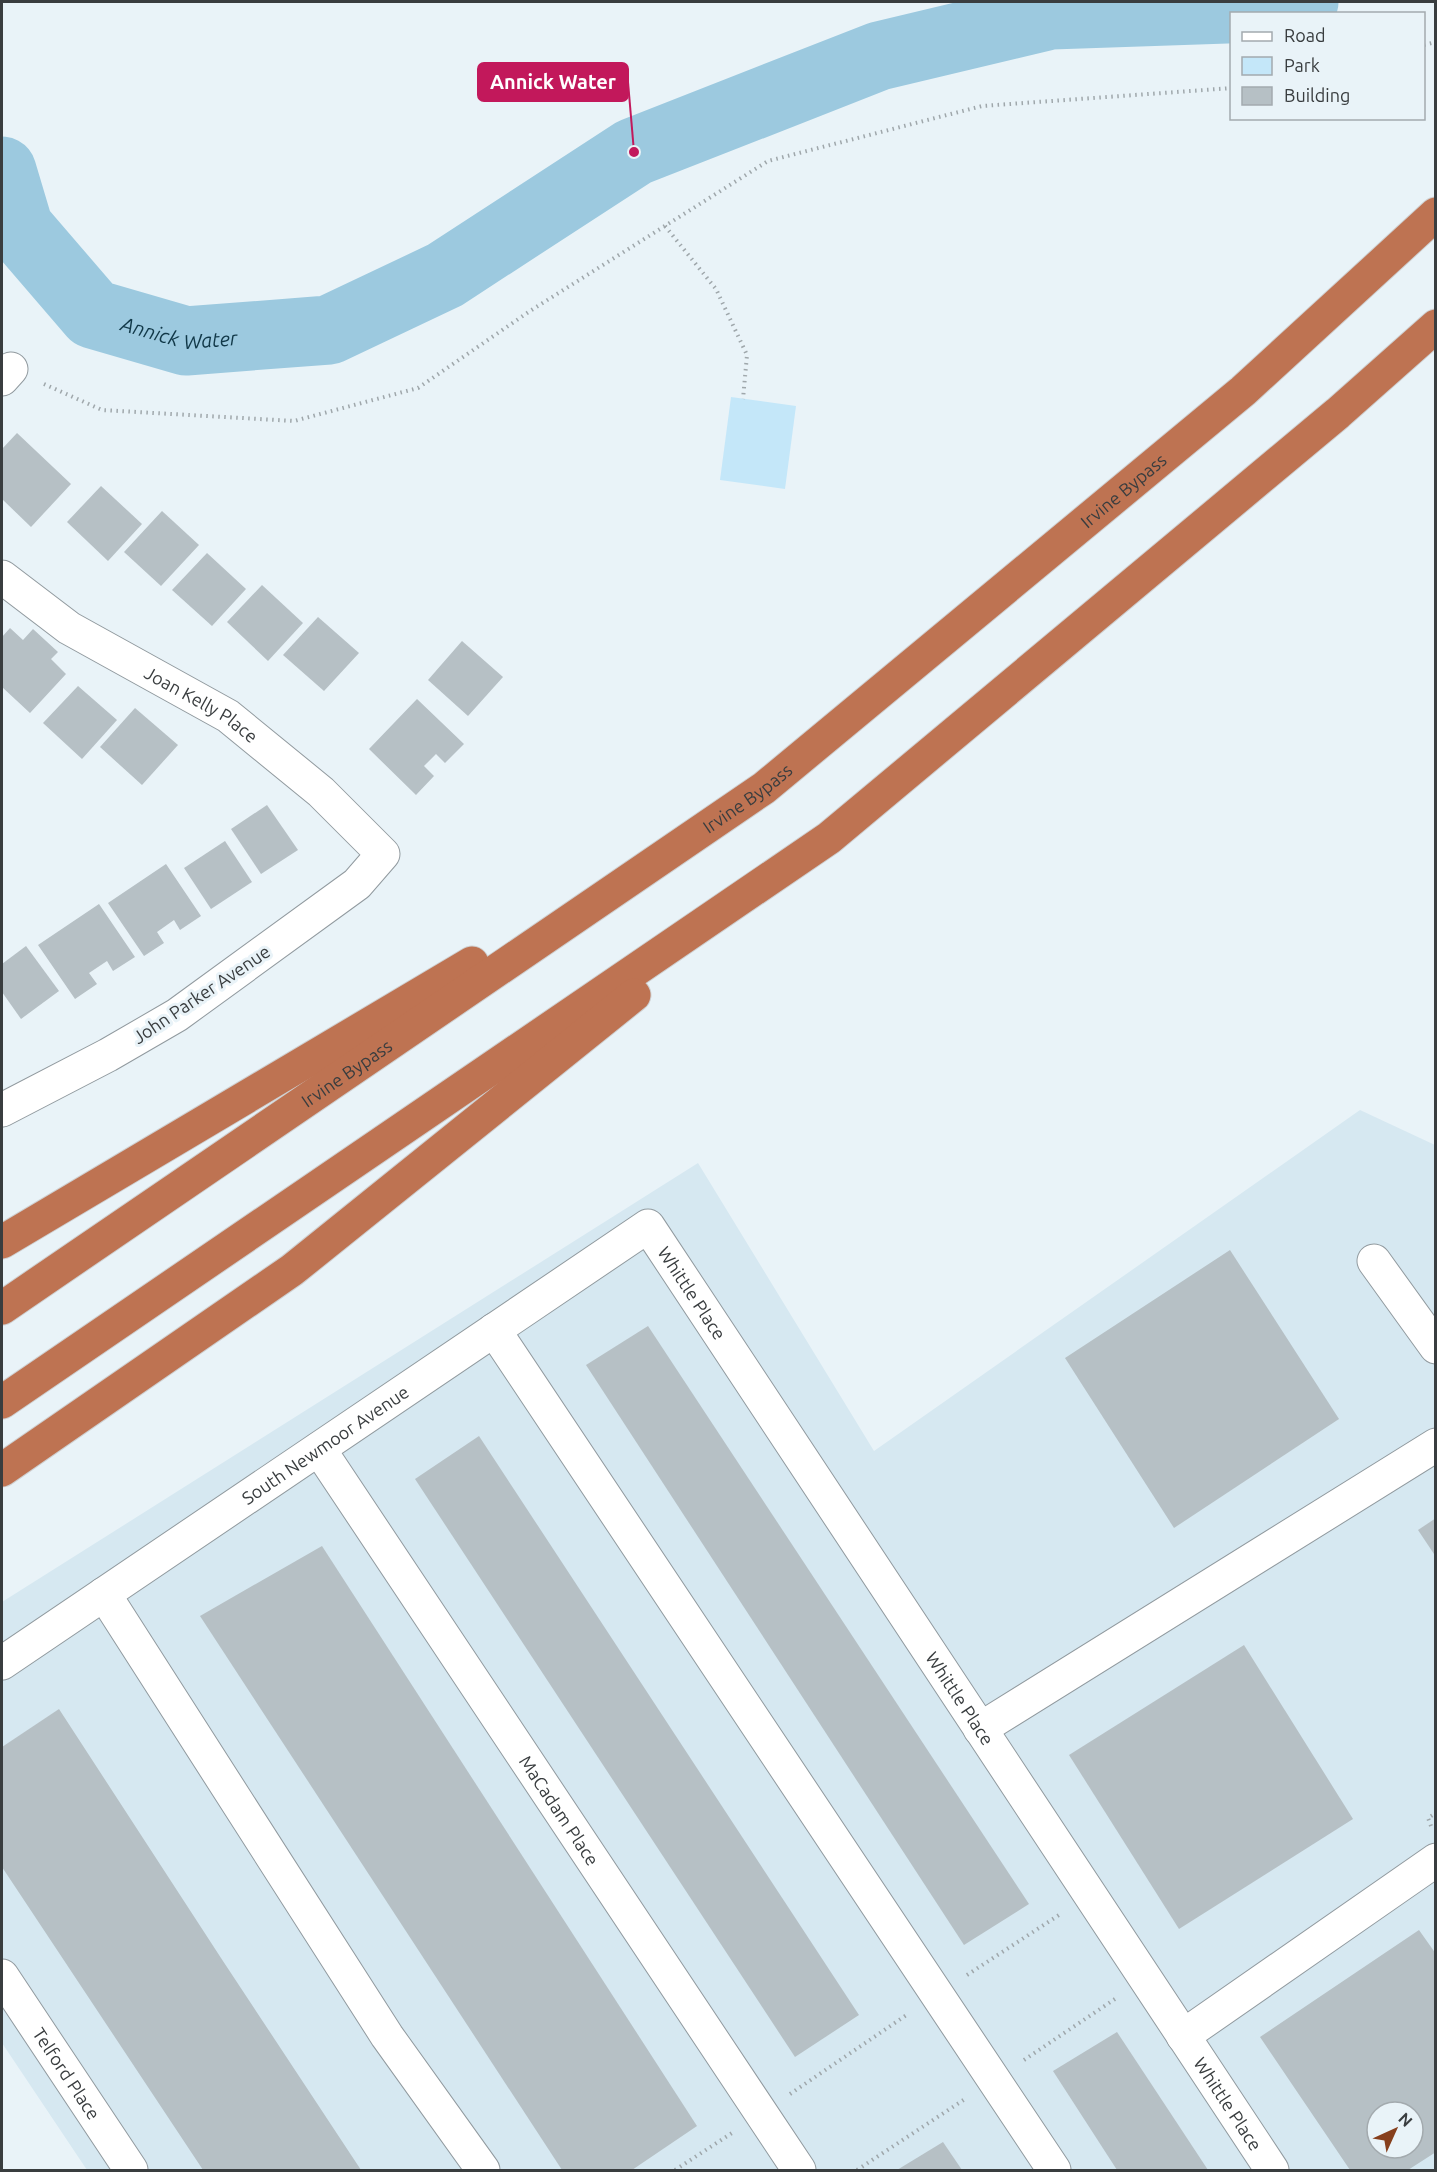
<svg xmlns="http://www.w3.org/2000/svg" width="1437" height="2172" font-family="Ubuntu,sans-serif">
<rect width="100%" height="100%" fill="#e9f3f8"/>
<!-- built -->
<path fill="#d6e8f1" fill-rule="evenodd" d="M1360,1110L1435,1145V2170H87L2,2043V1602L698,1163L874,1451ZM1377,2112H1413V2148H1377Z"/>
<!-- green -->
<path fill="#c4e7f9" d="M731,397L796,406L785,489L720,480Z"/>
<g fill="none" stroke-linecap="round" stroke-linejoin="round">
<!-- river -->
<path stroke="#9cc9df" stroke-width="69" id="s1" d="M2,171L19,228L93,314L186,341L329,330L445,275L634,152L879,56L1051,15L1285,7L1304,2"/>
</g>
<!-- building -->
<g fill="#b6c0c5" fill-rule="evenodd">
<path d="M17,433L71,484L31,527L2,499V449Z"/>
<path d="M101,486L142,524L108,561L67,522Z"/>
<path d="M162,511L199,545L161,586L124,552Z"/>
<path d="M207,553L246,589L212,626L172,590Z"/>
<path d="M262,585L303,623L268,661L227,622Z"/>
<path d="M318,617L359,653L324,691L283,655Z"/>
<path d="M10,628L23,640L33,629L58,652L51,659L66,674L30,713L2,687V637Z"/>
<path d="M462,641L503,677L468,716L428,680Z"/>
<path d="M78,686L117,720L82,759L43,723Z"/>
<path d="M417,699L464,744L445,763L436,754L424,766L434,776L416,795L369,749Z"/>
<path d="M135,708L178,745L142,785L100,747Z"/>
<path d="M267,805L298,850L261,874L231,829Z"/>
<path d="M225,841L252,882L211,909L184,868Z"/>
<path d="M166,864L201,916L180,930L174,920L157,932L164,943L144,956L108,903Z"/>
<path d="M99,904L135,957L113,971L107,961L89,973L97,984L75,999L38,945Z"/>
<path d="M26,946L59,991L21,1019L2,992V964Z"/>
<path d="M1230,1250L1339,1419L1174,1528L1065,1358Z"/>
<path d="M648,1326L1029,1904L964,1945L586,1365Z"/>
<path d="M479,1436L859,2015L795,2057L415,1479Z"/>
<path d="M1436,1518V1557L1418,1530Z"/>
<path d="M322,1546L697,2126L632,2170H562L200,1616Z"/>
<path d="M1244,1645L1353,1819L1179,1929L1069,1755Z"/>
<path d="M59,1709L221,1958L361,2170H203L2,1867V1747Z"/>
<path d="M1419,1930L1436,1954V2152L1408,2170H1350L1260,2037ZM1377,2112H1413V2148H1377Z"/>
<path d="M1117,2032L1208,2170H1117L1053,2071Z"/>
<path d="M943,2142L962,2170H897Z"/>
</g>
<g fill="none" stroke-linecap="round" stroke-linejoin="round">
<defs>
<g id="minor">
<path d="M2,379L11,369"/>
<path id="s2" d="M2,577L69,628L228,716L321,792L383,854L357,884L177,1015L108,1055L2,1110"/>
<path d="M1374,1261L1436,1347"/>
<path d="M494,1330L1054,2170"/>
<path id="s3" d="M319,1449L799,2170"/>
<path d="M104,1594L387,2036L483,2170"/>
<path id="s4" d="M2,1663L648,1226L1272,2170"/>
<path d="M980,1729L1436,1445"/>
<path id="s5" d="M2,1976L131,2170"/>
<path d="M1183,2036L1436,1860"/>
</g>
<g id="highway">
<path d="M2,1242L472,963"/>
<path id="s6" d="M2,1308L764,788L1243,391L1436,214"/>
<path d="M2,1402L829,838L1338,413L1436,326"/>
<path d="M2,1470L292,1270L634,995"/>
</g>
</defs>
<!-- minor casing -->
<use href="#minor" stroke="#919a9f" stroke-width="35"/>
<!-- highway casing -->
<use href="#highway" stroke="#cfd0d1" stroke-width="35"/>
<!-- path -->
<g stroke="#9fa7ab" stroke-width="4" stroke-dasharray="1.5 4.5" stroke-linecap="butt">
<path d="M1424,45L1436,42"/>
<path d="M665,226L716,289L747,355L743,399"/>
<path d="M44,384L102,410L294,421L418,388L530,311L768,161L982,106L1232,88"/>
<path d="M1431,1826L1428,1818L1436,1813"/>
<path d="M967,1975L1059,1915"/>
<path d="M1024,2060L1115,1999"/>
<path d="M790,2094L908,2014"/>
<path d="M675,2170L732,2133"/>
<path d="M857,2170L965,2099"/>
</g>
<!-- minor -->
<use href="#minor" stroke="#fff" stroke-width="33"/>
<!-- highway -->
<use href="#highway" stroke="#be7352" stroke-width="33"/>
</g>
<g text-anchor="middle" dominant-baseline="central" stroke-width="6" stroke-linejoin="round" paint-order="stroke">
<!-- street labels -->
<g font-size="18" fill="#393d3f" stroke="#e9f3f8">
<text stroke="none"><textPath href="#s6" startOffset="1389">Irvine Bypass</textPath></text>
<text stroke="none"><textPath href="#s2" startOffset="237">Joan Kelly Place</textPath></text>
<text stroke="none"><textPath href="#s6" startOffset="903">Irvine Bypass</textPath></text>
<text transform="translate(201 994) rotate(-34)">John Parker Avenue</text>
<text stroke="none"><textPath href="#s6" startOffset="417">Irvine Bypass</textPath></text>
<text stroke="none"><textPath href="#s4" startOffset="860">Whittle Place</textPath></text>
<text stroke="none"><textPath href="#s4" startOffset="390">South Newmoor Avenue</textPath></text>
<text stroke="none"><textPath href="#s4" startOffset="1346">Whittle Place</textPath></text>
<text stroke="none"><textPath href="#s3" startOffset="434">MaCadam Place</textPath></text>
<text stroke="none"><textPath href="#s5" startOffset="117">Telford Place</textPath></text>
<text stroke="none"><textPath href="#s4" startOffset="1832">Whittle Place</textPath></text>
</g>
<!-- water labels -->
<g font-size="20" font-style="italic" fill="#113848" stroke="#e9f3f8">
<text stroke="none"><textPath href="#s1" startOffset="262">Annick Water</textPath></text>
</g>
</g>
<!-- callouts -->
<path fill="none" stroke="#c2185b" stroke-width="2" d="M634 152L628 82"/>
<circle fill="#c2185b" stroke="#e9f3f8" stroke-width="2" cx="634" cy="152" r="6"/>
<rect fill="#c2185b" stroke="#c2185b" stroke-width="2" x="478" y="63" width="150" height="38" rx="6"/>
<g font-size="20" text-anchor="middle" font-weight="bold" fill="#fff">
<text x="553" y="89">Annick Water</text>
</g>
<!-- border -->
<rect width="1437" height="2172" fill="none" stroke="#393d3f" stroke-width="6"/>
<!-- legend -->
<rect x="1230" y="12" width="195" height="108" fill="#e9f3f8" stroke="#a3aaae" stroke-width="1.5"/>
<rect x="1242" y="32" width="30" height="9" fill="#ffffff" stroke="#a3aaae" stroke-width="1.5"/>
<text x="1284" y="42" font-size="18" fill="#393d3f">Road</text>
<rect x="1242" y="57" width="30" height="18" fill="#c4e7f9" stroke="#a3aaae" stroke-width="1.5"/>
<text x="1284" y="72" font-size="18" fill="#393d3f">Park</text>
<rect x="1242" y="87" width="30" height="18" fill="#b6c0c5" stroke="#a3aaae" stroke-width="1.5"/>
<text x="1284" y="102" font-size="18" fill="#393d3f">Building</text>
<!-- north arrow -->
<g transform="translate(1395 2130) rotate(45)"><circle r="28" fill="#e9f3f8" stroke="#a3aaae" stroke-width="1.5"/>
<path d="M0-4.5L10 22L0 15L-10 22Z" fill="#863f1c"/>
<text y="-9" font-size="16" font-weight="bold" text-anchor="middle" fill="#393d3f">N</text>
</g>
</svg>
